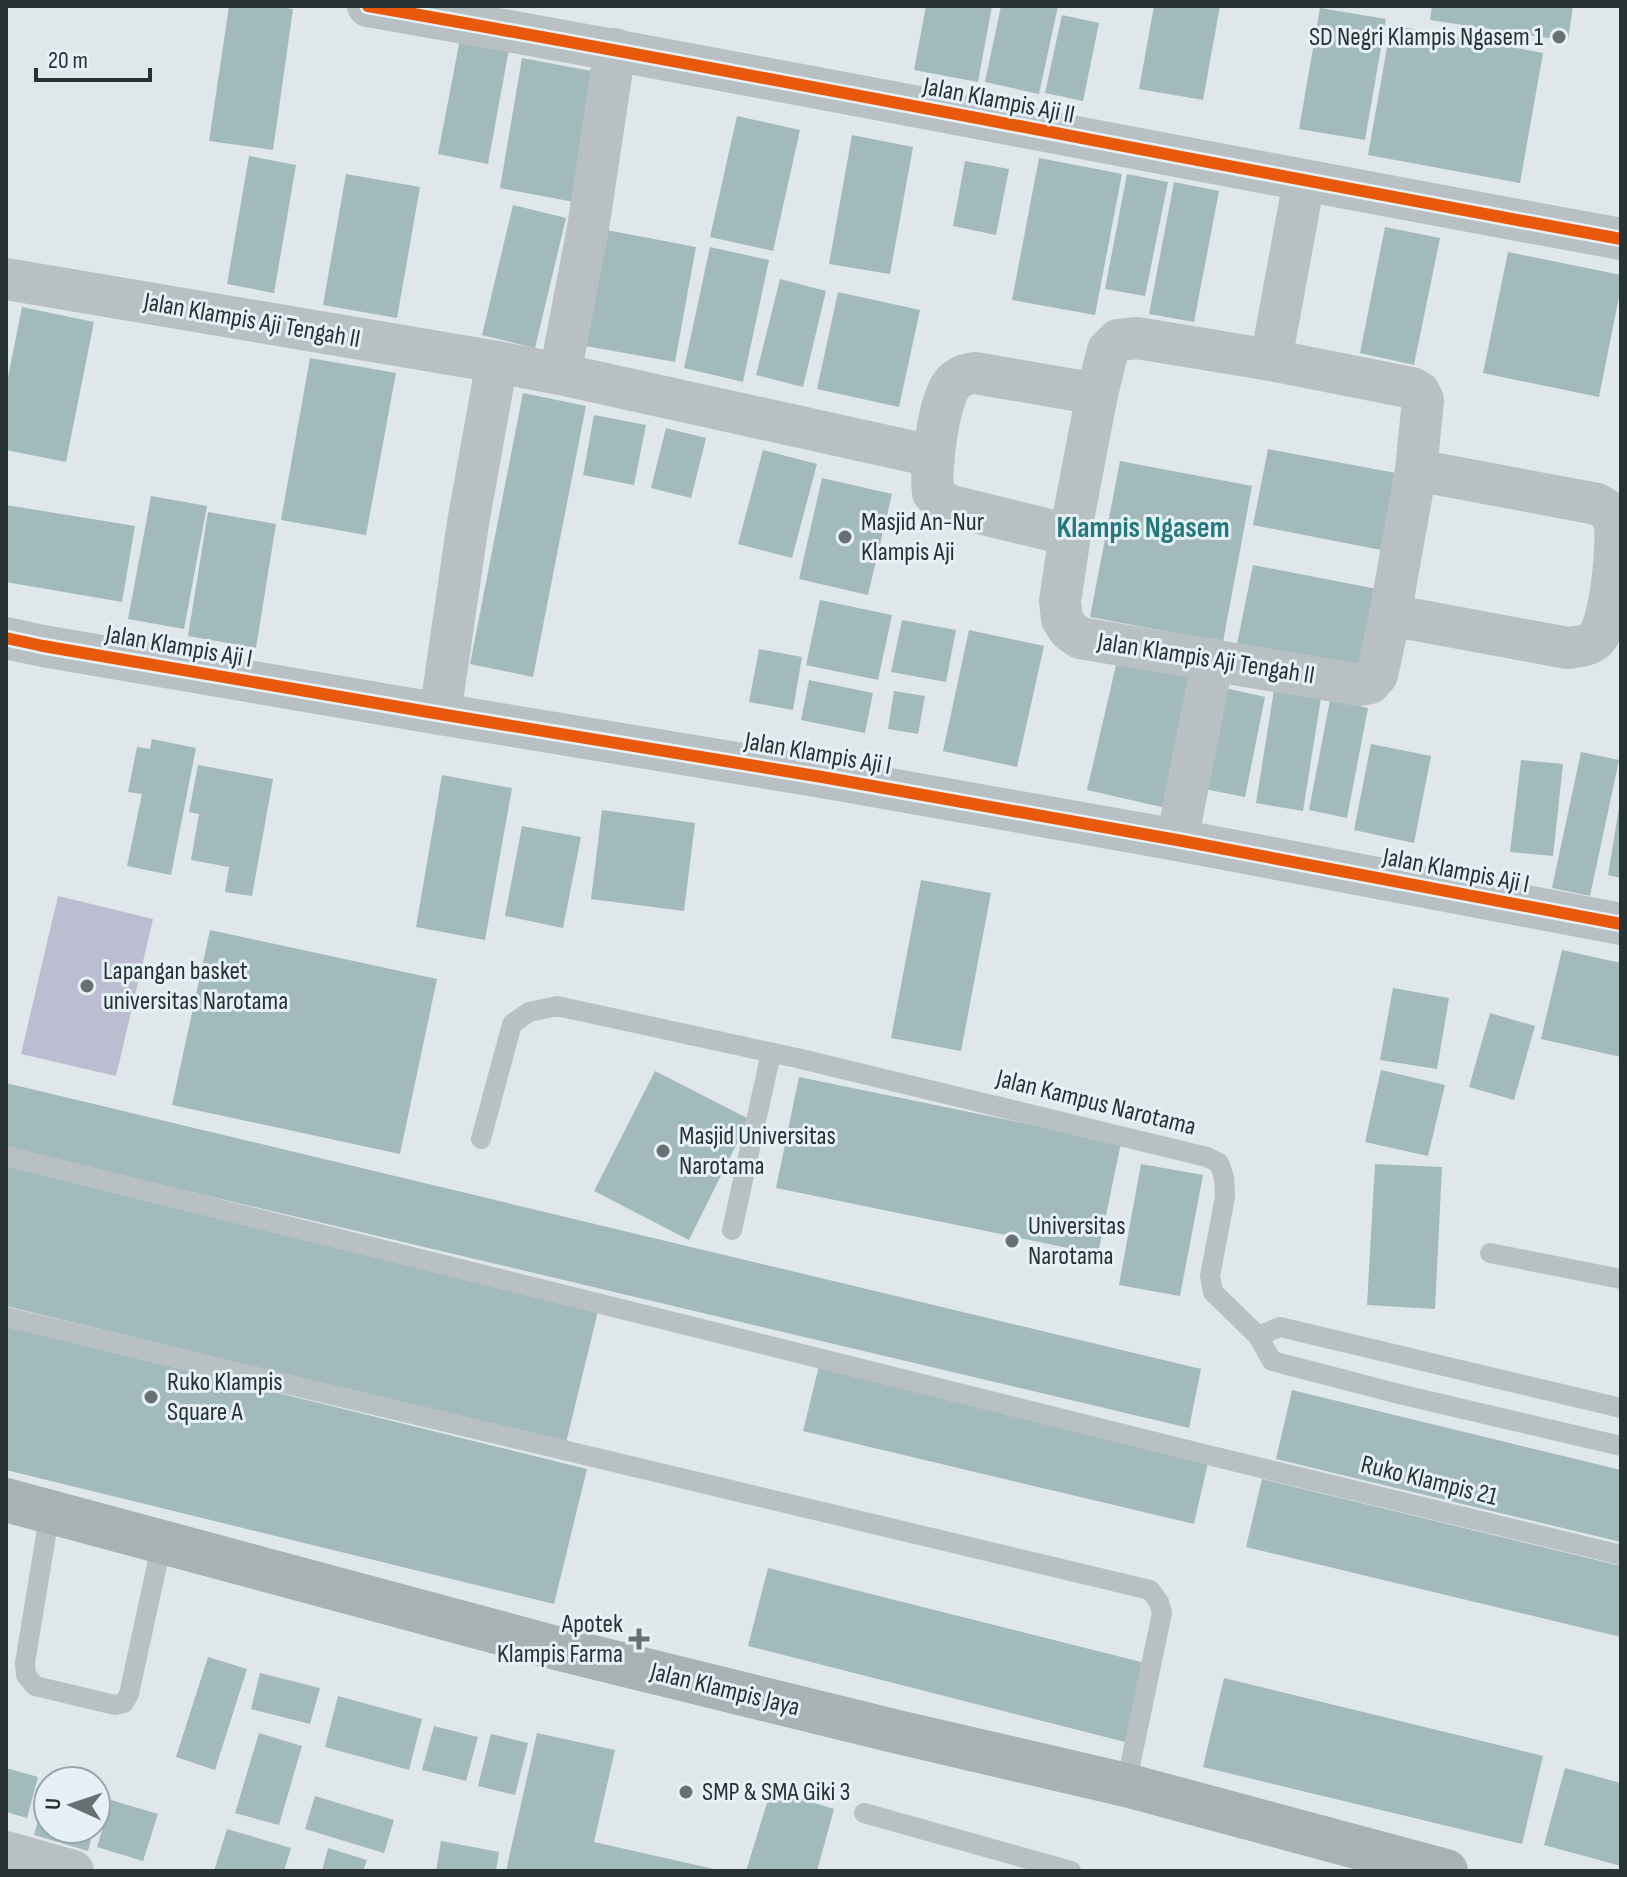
<svg xmlns="http://www.w3.org/2000/svg" width="1627" height="1877" font-family="'Sofia Sans Condensed',sans-serif">
<rect width="100%" height="100%" fill="#dfe7ea"/>
<!-- green -->
<path fill="#bcbdd1" d="M58,896L153,919L116,1076L21,1054Z"/>
<!-- building -->
<g fill="#a2babc">
<path d="M229,6H272L293,9L273,150L209,141Z"/>
<path d="M926,6H992L978,82L914,70Z"/>
<path d="M1001,6H1058L1039,94L985,82Z"/>
<path d="M1154,6H1220L1203,100L1139,89Z"/>
<path d="M1432,6H1573L1568,41L1430,20Z"/>
<path d="M1320,8L1386,19L1365,140L1299,129Z"/>
<path d="M1062,15L1099,23L1083,101L1045,93Z"/>
<path d="M1391,25L1543,53L1520,183L1368,155Z"/>
<path d="M460,39L509,49L488,164L438,154Z"/>
<path d="M522,58L602,73L579,203L500,188Z"/>
<path d="M737,116L800,130L773,251L710,237Z"/>
<path d="M852,135L913,147L890,274L829,264Z"/>
<path d="M249,156L296,165L274,293L227,284Z"/>
<path d="M1039,158L1122,174L1095,315L1012,300Z"/>
<path d="M965,161L1009,169L996,235L953,226Z"/>
<path d="M346,174L420,187L397,318L323,305Z"/>
<path d="M1127,174L1168,182L1145,296L1105,289Z"/>
<path d="M1174,182L1219,191L1194,322L1149,314Z"/>
<path d="M513,205L566,218L535,348L482,335Z"/>
<path d="M1385,227L1440,238L1414,365L1360,353Z"/>
<path d="M601,229L696,247L675,362L580,345Z"/>
<path d="M710,247L769,260L743,382L684,368Z"/>
<path d="M1508,252L1621,275V287L1599,397L1483,373Z"/>
<path d="M780,279L826,291L803,387L756,375Z"/>
<path d="M838,292L920,310L899,407L817,389Z"/>
<path d="M22,307L94,322L66,462L6,450V387Z"/>
<path d="M310,358L396,373L366,535L281,520Z"/>
<path d="M523,393L586,406L533,677L470,664Z"/>
<path d="M594,415L646,425L634,485L583,475Z"/>
<path d="M666,428L706,438L691,498L651,488Z"/>
<path d="M1268,449L1401,474L1386,551L1253,525Z"/>
<path d="M763,450L817,464L792,558L738,544Z"/>
<path d="M1120,461L1252,486L1223,642L1090,617Z"/>
<path d="M822,478L892,494L868,595L799,579Z"/>
<path d="M151,496L207,506L184,629L128,619Z"/>
<path d="M6,505L135,526L122,602L6,582Z"/>
<path d="M208,512L276,524L256,648L188,636Z"/>
<path d="M1253,565L1382,590L1366,674L1236,649Z"/>
<path d="M820,600L892,615L878,680L806,665Z"/>
<path d="M902,620L956,630L946,682L891,672Z"/>
<path d="M969,630L1044,646L1017,767L943,751Z"/>
<path d="M1120,648L1199,667L1166,808L1087,790Z"/>
<path d="M759,649L802,657L793,710L749,702Z"/>
<path d="M809,680L873,693L865,733L801,720Z"/>
<path d="M1225,688L1265,697L1245,797L1204,789Z"/>
<path d="M1274,690L1321,698L1303,811L1256,803Z"/>
<path d="M894,691L925,696L918,734L888,729Z"/>
<path d="M1330,700L1368,708L1347,818L1309,810Z"/>
<path d="M152,739L196,748L171,875L127,866L142,794L128,792L137,747L150,749Z"/>
<path d="M1371,744L1431,756L1414,843L1354,830Z"/>
<path d="M1581,752L1619,760L1590,896L1552,888Z"/>
<path d="M1521,760L1563,764L1553,856L1510,852Z"/>
<path d="M198,765L273,779L252,896L225,892L229,867L191,860L199,814L189,812Z"/>
<path d="M442,775L512,788L485,940L416,927Z"/>
<path d="M1619,808H1621V878L1608,875Z"/>
<path d="M602,810L695,823L684,911L591,899Z"/>
<path d="M522,826L581,837L563,928L505,916Z"/>
<path d="M921,880L991,893L961,1051L891,1038Z"/>
<path d="M210,930L437,979L400,1154L172,1105Z"/>
<path d="M1562,950L1621,963V1057L1541,1039Z"/>
<path d="M1393,988L1449,998L1437,1069L1380,1060Z"/>
<path d="M1490,1013L1535,1026L1514,1100L1469,1087Z"/>
<path d="M1381,1070L1445,1085L1428,1156L1365,1142Z"/>
<path d="M655,1071L749,1119L689,1240L594,1191Z"/>
<path d="M799,1077L1121,1143L1098,1254L776,1188Z"/>
<path d="M6,1083L1201,1369L1189,1428L6,1148Z"/>
<path d="M6,1162L599,1307L566,1443L6,1306Z"/>
<path d="M1141,1164L1203,1175L1180,1296L1119,1285Z"/>
<path d="M1375,1164L1442,1167L1435,1309L1367,1305Z"/>
<path d="M6,1326L587,1469L554,1604L6,1470Z"/>
<path d="M819,1366L1209,1458L1194,1524L803,1431Z"/>
<path d="M1292,1390L1621,1470V1542L1276,1459Z"/>
<path d="M1262,1479L1621,1566V1637L1246,1547Z"/>
<path d="M768,1568L1145,1663L1125,1742L748,1646Z"/>
<path d="M208,1657L247,1669L215,1770L176,1757Z"/>
<path d="M260,1673L320,1688L310,1724L251,1709Z"/>
<path d="M1224,1678L1543,1756L1522,1844L1203,1767Z"/>
<path d="M338,1696L422,1719L409,1770L325,1747Z"/>
<path d="M434,1726L478,1737L466,1781L422,1770Z"/>
<path d="M259,1733L302,1746L279,1825L235,1813Z"/>
<path d="M537,1733L615,1750L594,1842L723,1871H506Z"/>
<path d="M491,1734L528,1743L515,1795L478,1786Z"/>
<path d="M6,1768L38,1777L27,1818L6,1812Z"/>
<path d="M1565,1768L1621,1783V1866L1544,1845Z"/>
<path d="M47,1789L48,1829H94L88,1851L34,1835Z"/>
<path d="M771,1790L834,1809L817,1871H746Z"/>
<path d="M315,1796L394,1820L384,1853L305,1829Z"/>
<path d="M111,1800L158,1814L143,1861L97,1847Z"/>
<path d="M227,1829L291,1848L284,1871H214Z"/>
<path d="M441,1841L499,1852L496,1871H436Z"/>
<path d="M328,1848L367,1860L363,1871H322Z"/>
</g>
<g fill="none" stroke-linecap="round" stroke-linejoin="round">
<!-- lane -->
<g stroke="#b8c0c3" stroke-width="20">
<path d="M481,1139L512,1024L529,1012L557,1006L801,1059L1207,1157L1219,1163L1224,1177L1225,1197L1210,1276L1213,1292L1258,1336L1272,1361L1399,1394L1621,1446"/>
<path d="M6,1156L1224,1459L1621,1555"/>
<path d="M732,1230L771,1053"/>
<path d="M1490,1253L1621,1279"/>
<path d="M6,1317L1150,1590L1159,1602L1162,1613L1126,1785"/>
<path d="M1258,1336L1280,1327L1621,1408"/>
<path d="M50,1511L25,1663L26,1675L35,1686L115,1705L124,1703L129,1694L162,1542"/>
<path d="M864,1813L1071,1871"/>
</g>
<!-- street -->
<g stroke="#b8c0c3" stroke-width="42">
<path d="M368,6C786,79 1203,163 1621,239"/>
<path d="M6,279L497,362L560,374L932,456"/>
<path d="M1137,338L1271,360L1412,388L1419,392L1423,400L1416,470L1390,615L1377,675L1370,683L1359,685L1080,638L1069,630L1062,619L1060,601L1070,535L1097,394L1108,350L1118,340Z"/>
<path d="M1271,360L1304,181"/>
<path d="M560,374L588,228L615,49"/>
<path d="M1070,535L947,505L933,493C930,472 938,399 953,383C959,376 966,374 975,373L1097,394"/>
<path d="M1390,615L1567,648C1576,647 1589,646 1596,639C1610,627 1619,540 1614,522C1611,511 1606,509 1597,504L1416,470"/>
<path d="M6,638L43,646L440,714L822,777L1177,840L1621,924"/>
<path d="M440,714L468,523L497,362"/>
<path d="M1177,840L1213,659"/>
<path d="M6,1852L73,1871"/>
</g>
<!-- secondary -->
<path stroke="#a9b1b4" stroke-width="44" d="M6,1500L556,1648L898,1732L1126,1785L1446,1871"/>
<defs>
<g id="cycleway">
<path d="M368,6C786,79 1203,163 1621,239"/>
<path d="M6,638L43,646L440,714L822,777L1177,840L1621,924"/>
</g>
</defs>
<!-- cycleway casing -->
<use href="#cycleway" stroke="#e5f1f7" stroke-width="17"/>
<!-- cycleway -->
<use href="#cycleway" stroke="#e8590c" stroke-width="12"/>
</g>
<!-- markers -->
<g fill="#677173" stroke="#e5f1f7" stroke-width="3">
<circle cx="1559" cy="37" r="8"/>
<circle cx="845" cy="537" r="8"/>
<circle cx="87" cy="986" r="8"/>
<circle cx="663" cy="1151" r="8"/>
<circle cx="1012" cy="1241" r="8"/>
<circle cx="151" cy="1397" r="8"/>
<path d="M635 1627h8v8h8v8h-8v8h-8v-8h-8v-8h8z"/>
<circle cx="686" cy="1792" r="8"/>
</g>
<g text-anchor="middle" dominant-baseline="central" stroke-width="6" stroke-linejoin="round" paint-order="stroke">
<!-- poi labels -->
<g font-size="26" fill="#273233" stroke="#e5f1f7" text-anchor="start">
<text x="1543" y="37" text-anchor="end">SD Negri Klampis Ngasem 1</text>
<text x="861" y="522">Masjid An-Nur<tspan x="861" dy="30">Klampis Aji</tspan></text>
<text x="103" y="971">Lapangan basket<tspan x="103" dy="30">universitas Narotama</tspan></text>
<text x="679" y="1136">Masjid Universitas<tspan x="679" dy="30">Narotama</tspan></text>
<text x="1028" y="1226">Universitas<tspan x="1028" dy="30">Narotama</tspan></text>
<text x="167" y="1382">Ruko Klampis<tspan x="167" dy="30">Square A</tspan></text>
<text x="623" y="1624" text-anchor="end">Apotek<tspan x="623" dy="30">Klampis Farma</tspan></text>
<text x="702" y="1792">SMP &amp; SMA Giki 3</text>
</g>
<!-- street labels -->
<g font-size="26" fill="#273233" stroke="#e5f1f7">
<text transform="translate(999 101) rotate(11)">Jalan Klampis Aji II</text>
<text transform="translate(252 321) rotate(10)">Jalan Klampis Aji Tengah II</text>
<text transform="translate(179 647) rotate(10)">Jalan Klampis Aji I</text>
<text transform="translate(1206 659) rotate(9)">Jalan Klampis Aji Tengah II</text>
<text transform="translate(818 754) rotate(10)">Jalan Klampis Aji I</text>
<text transform="translate(1456 871) rotate(11)">Jalan Klampis Aji I</text>
<text transform="translate(1096 1103) rotate(14)">Jalan Kampus Narotama</text>
<text transform="translate(1429 1481) rotate(14)">Ruko Klampis 21</text>
<text transform="translate(725 1690) rotate(14)">Jalan Klampis Jaya</text>
</g>
<!-- quarter labels -->
<g font-size="30" font-weight="bold" fill="#26787b" stroke="#e5f1f7">
<text x="1143" y="528">Klampis Ngasem</text>
</g>
</g>
<!-- border -->
<rect width="1627" height="1877" fill="none" stroke="#273233" stroke-width="16"/>
<!-- north arrow -->
<g transform="translate(72 1805) rotate(273)"><circle r="38" fill="#e5f1f7" stroke="#99a5a9" stroke-width="2"/>
<path d="M0-6L14 30L0 20L-14 30Z" fill="#677173"/>
<text y="-12" font-size="22" font-weight="bold" text-anchor="middle" fill="#273233">U</text>
</g>
<!-- scale -->
<path d="M36 68v12h114v-12" fill="none" stroke="#273233" stroke-width="4"/>
<text x="48" y="68" font-size="24" fill="#273233" stroke="#e5f1f7" stroke-width="6" paint-order="stroke">20 m</text>
</svg>
